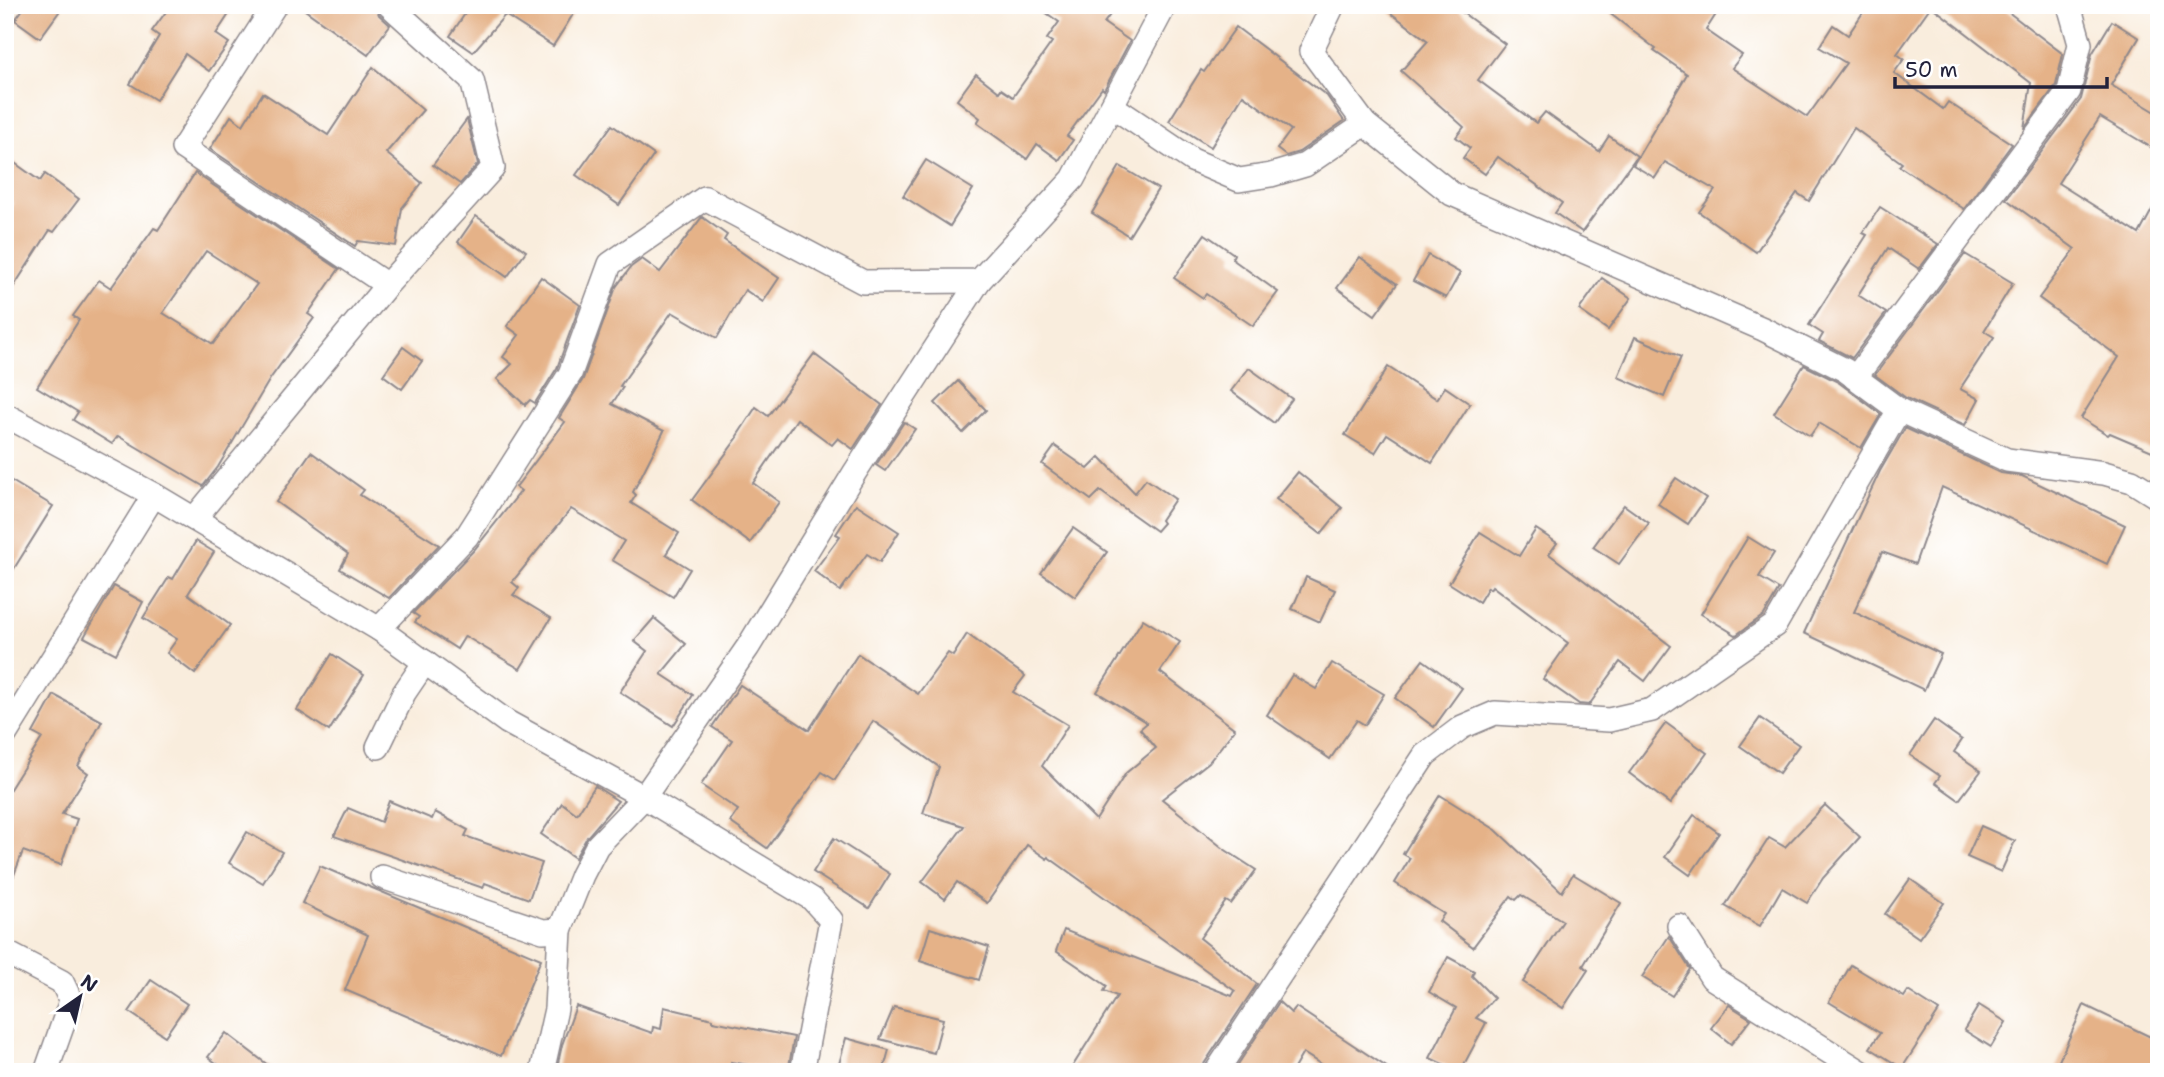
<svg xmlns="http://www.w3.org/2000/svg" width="2164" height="1077" font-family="'Shantell Sans',sans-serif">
<rect width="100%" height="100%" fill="#fff"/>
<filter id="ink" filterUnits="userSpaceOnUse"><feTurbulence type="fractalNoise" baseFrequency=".0143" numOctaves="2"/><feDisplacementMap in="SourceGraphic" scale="14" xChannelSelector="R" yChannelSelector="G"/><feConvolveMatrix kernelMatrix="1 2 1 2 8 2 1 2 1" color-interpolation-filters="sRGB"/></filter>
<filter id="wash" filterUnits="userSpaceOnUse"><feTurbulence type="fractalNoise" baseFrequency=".00686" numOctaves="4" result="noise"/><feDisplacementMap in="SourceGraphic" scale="28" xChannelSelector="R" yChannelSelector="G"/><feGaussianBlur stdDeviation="1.57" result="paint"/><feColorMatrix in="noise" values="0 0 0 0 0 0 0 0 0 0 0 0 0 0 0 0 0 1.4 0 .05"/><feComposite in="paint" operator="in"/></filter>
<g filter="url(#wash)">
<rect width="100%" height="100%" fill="#f9eddd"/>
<g id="blocks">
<!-- building -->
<g fill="#e5b288" fill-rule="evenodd">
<path d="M26,5H64L40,38L15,20Z"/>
<path d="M171,5H235L216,34L229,43L209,71L185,54L156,100L130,84L159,36L152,31Z"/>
<path d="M298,5H375L379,15L390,25L368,55Z"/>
<path d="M471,5H579L553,46L505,15L473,52L450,36Z"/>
<path d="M1035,5H1117L1104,23L1130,41L1104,90L1102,88L1067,136L1073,140L1059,160L1037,144L1027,159L977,123L980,118L957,100L976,74L999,92L1001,89L1013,97L1052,42L1047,39L1059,22Z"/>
<path d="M1380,5H1452L1505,44L1478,80L1536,123L1545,112L1599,151L1609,136L1637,156L1582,232L1555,213L1562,203L1498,157L1485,174L1463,158L1470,148L1456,137L1464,127L1401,71L1428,41Z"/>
<path d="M1599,5H1722L1706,30L1742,55L1732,68L1807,117L1846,63L1819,47L1833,25L1848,35L1868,5H1999L2063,54L2056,85L2024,129L2031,83L1931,6L1897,54L1904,59L1894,73L1943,109L1948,102L2012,144L1964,209L1899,166L1902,163L1854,128L1809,201L1797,193L1756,252L1699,212L1715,190L1665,162L1655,178L1633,165L1687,74L1654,51L1656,49Z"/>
<path d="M2112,21L2139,38L2111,85L2159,114V152L2100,117L2058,183L2139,234L2159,197V454L2110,433L2108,435L2081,418L2119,357L2039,298L2075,249L2006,199L2081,99L2092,54Z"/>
<path d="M1236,27L1327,96L1344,121L1299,152L1286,156L1277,149L1291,130L1243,95L1211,147L1169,121L1201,70L1204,72Z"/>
<path d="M373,67L423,110L386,153L422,183L402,208L396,246L358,241L355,246L210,149L231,116L243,125L263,93L328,135Z"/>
<path d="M467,119L478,164L460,184L433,165Z"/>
<path d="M612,125L654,155L619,205L576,175Z"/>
<path d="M5,156L40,181L45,174L79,199L54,232L50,230L5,300V215L13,203L5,197Z"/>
<path d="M926,160L973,189L950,226L903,196Z"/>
<path d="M1120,166L1158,189L1129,236L1092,213Z"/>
<path d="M195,173L339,269L308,314L314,318L270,379L218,467L203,486L118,436L112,444L73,420L78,412L37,387L79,320L73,316L99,280L111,288L154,228L158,230ZM206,251L257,284L213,344L163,313Z"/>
<path d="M1880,207L1938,244L1919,269L1888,248L1858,295L1886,313L1852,358L1819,341L1823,334L1809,325L1867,235L1863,233Z"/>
<path d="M476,216L526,251L507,277L458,242Z"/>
<path d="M702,217L727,235L724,240L779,278L763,302L745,290L717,338L672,312L620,386L623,387L612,404L664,431L633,492L636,495L631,503L679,533L666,554L690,569L673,597L612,560L624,541L571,509L512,582L519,588L513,595L551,618L520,669L465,636L457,649L415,622L419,617L413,613L474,550L521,491L516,487L565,422L559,418L583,379L616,287L631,267L642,259L660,272Z"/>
<path d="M1205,234L1234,254L1232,259L1278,292L1253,326L1206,294L1203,298L1174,278Z"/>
<path d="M1965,254L2013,283L1984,331L1994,337L1960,389L1979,399L1965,425L1906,398L1875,375Z"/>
<path d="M1428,255L1460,273L1446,298L1413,281Z"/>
<path d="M1360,257L1397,284L1375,315L1337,288Z"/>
<path d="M541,277L580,305L557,368L535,403L530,400L525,405L497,379L512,364L503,357L519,335L507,326Z"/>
<path d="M1602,278L1631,298L1608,330L1579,310Z"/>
<path d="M1635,337L1681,357L1664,397L1618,377Z"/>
<path d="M403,347L422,361L402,389L383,375Z"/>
<path d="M814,354L882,405L853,449L838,438L832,445L797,419L753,483L779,502L750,543L692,500L738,437L737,436L756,407L768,416Z"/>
<path d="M1804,365L1838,382L1881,414L1861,448L1819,423L1810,436L1774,413Z"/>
<path d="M1388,367L1437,399L1445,387L1470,404L1432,463L1387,434L1375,453L1345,435Z"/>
<path d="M1249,368L1292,399L1274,423L1231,391Z"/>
<path d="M958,381L986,410L963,433L935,403Z"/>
<path d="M904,422L915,429L885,471L876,465Z"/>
<path d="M1905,428L2001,473L2022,476L2125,525L2107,564L1942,487L1915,564L1882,552L1854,612L1941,654L1924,690L1804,633L1880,471Z"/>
<path d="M1055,446L1088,469L1100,457L1135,493L1146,479L1175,499L1161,520L1163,523L1156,531L1100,491L1091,500L1042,464Z"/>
<path d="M311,452L364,490L360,495L439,545L389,598L340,569L348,554L276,502Z"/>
<path d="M1298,472L1342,508L1321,534L1276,499Z"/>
<path d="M5,477L53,506L5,583Z"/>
<path d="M1676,478L1706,498L1688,524L1658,504Z"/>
<path d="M856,504L899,532L880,562L867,554L840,591L814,571L840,536L836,534Z"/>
<path d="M1624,505L1649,523L1619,564L1593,547Z"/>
<path d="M1073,528L1107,552L1075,597L1041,573Z"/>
<path d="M1536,529L1557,543L1549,554L1671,646L1645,681L1620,662L1589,705L1579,704L1543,679L1568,643L1492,586L1490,589L1488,587L1479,602L1449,583L1480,532L1519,556Z"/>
<path d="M1748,537L1774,553L1759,577L1779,589L1764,615L1736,635L1701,614Z"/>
<path d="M196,541L214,552L188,594L230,625L195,674L167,653L177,639L143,618L169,577L173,579Z"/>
<path d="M1306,577L1335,590L1320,622L1292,609Z"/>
<path d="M114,586L143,602L116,654L84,637Z"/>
<path d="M654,618L686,644L661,674L693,695L673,726L620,692L647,651L634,641Z"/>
<path d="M1143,619L1180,642L1160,672L1235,729L1209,762L1162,799L1224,849L1256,870L1231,904L1226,901L1200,938L1257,984L1204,1064L1202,1072H1069L1117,996L1104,991L1107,986L1056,951L1064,930L1232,996L1235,991L1048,857L1047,859L1027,845L987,903L957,882L945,899L922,882L964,826L923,813L939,767L873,721L835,780L822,772L767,848L730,822L738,810L701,785L732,740L712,727L740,685L809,730L858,654L918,694L948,653L953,656L967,634L1025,676L1013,692L1068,725L1042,766L1096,820L1126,773L1156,748L1140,729L1147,723L1097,692Z"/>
<path d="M332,654L364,675L329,731L297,710Z"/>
<path d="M1423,660L1462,688L1434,727L1395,698Z"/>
<path d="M1332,663L1384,694L1365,725L1357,720L1330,759L1267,715L1292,675L1316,689Z"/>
<path d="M54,695L102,721L78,766L88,773L62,814L77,819L61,865L23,851L8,891L5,890V797L42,738L33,733Z"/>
<path d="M1760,718L1799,745L1779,773L1740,746Z"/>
<path d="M1934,720L1962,740L1954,752L1981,771L1959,800L1935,783L1940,776L1910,755Z"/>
<path d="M1666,723L1707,753L1670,804L1629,773Z"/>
<path d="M595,786L618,801L587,837L575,858L541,834L562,803L577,814Z"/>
<path d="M1440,795L1496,830L1562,892L1573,874L1621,903L1583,966L1588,970L1563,1008L1523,982L1563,921L1521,895L1516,900L1511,896L1473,947L1439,921L1444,914L1395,883L1410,858L1403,854Z"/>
<path d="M389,801L432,819L435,812L468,830L465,836L542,863L529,899L485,883L483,888L334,836L348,808L381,822Z"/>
<path d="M1825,805L1860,837L1823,878L1807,903L1782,888L1760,926L1725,906L1769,838L1785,847Z"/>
<path d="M1694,815L1719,833L1690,875L1665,857Z"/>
<path d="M1981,826L2015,841L2001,872L1967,857Z"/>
<path d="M247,832L282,852L263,883L229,863Z"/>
<path d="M834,838L890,874L869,908L813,872Z"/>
<path d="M320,866L541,959L501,1056L345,990L368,935L302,903Z"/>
<path d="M1910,879L1944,903L1919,938L1885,914Z"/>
<path d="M930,928L989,947L979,980L920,961Z"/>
<path d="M1669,936L1690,969L1672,996L1642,977Z"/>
<path d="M1448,957L1474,971L1472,976L1494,998L1476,1018L1486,1023L1460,1072L1430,1058L1456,1008L1429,992Z"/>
<path d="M1851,965L1904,997L1908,991L1939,1011L1902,1068L1870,1048L1880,1033L1829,1002Z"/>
<path d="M151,980L187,1004L165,1036L129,1012Z"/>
<path d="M1279,1002L1291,1013L1296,1007L1394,1072H1333L1303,1053L1292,1072H1233Z"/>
<path d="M1729,1005L1751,1019L1731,1044L1711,1028Z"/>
<path d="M1979,1005L2006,1022L1991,1047L1964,1030Z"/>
<path d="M2084,1005L2159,1041V1057L2152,1072H2054Z"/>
<path d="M576,1006L652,1033L653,1027L661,1029L664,1007L713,1019V1021L794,1037L788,1072L731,1062L729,1072H556L562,1045Z"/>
<path d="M894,1007L943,1019L934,1053L880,1039Z"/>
<path d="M226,1033L277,1072H228L208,1057Z"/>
<path d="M846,1038L889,1050L883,1072H865L839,1064Z"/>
</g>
</g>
</g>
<g filter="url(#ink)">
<use href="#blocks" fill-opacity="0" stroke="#8e888c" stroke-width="2"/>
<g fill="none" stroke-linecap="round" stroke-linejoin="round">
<defs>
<g id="minor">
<path d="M275,5L183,148L387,285"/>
<path d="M1333,5L1311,51L1365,124L1452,194L1763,329L1845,370L1899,410L2007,460L2104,473L2132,481L2159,498"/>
<path d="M1112,106L1192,160L1239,180L1271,175L1305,165L1365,124"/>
<path d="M1855,378L2069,91L2080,44L2069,5"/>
<path d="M5,415L154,495L379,629L467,536L570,374L610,264L705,198L863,282L979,281L1073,179L1165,5"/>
<path d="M194,519L387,285L493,168L472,80L389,5"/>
<path d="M379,629L507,722L644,797L812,899L831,920L802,1072"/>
<path d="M5,735L154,495"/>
<path d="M378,747L404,693L425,662"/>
<path d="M382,877L543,931L560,930L582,875L597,846L644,797L748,647L855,472L979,281"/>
<path d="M1679,926L1712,978L1861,1072"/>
<path d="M5,952L62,982L71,1001L46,1072"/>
<path d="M542,1072L556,1009L560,930"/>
<path d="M1216,1072L1425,755L1462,727L1495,713L1609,720L1652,710L1775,625L1899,410"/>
</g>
</defs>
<!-- minor casing -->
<use href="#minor" stroke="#8e888c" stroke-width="26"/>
<!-- minor -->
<use href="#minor" stroke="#fff" stroke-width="23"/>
</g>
</g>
<!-- margin -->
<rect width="2164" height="1077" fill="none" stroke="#fff" stroke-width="28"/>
<!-- north arrow -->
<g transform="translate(80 997) rotate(34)" stroke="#ffffff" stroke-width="5" paint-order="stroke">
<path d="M0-5L12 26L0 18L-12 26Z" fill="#22223b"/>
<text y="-10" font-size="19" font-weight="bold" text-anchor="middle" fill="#22223b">N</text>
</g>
<!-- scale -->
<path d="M1895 77v10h212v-10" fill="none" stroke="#22223b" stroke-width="3.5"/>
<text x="1905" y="77" font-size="21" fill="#22223b" stroke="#ffffff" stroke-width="5" paint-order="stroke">50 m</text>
</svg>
